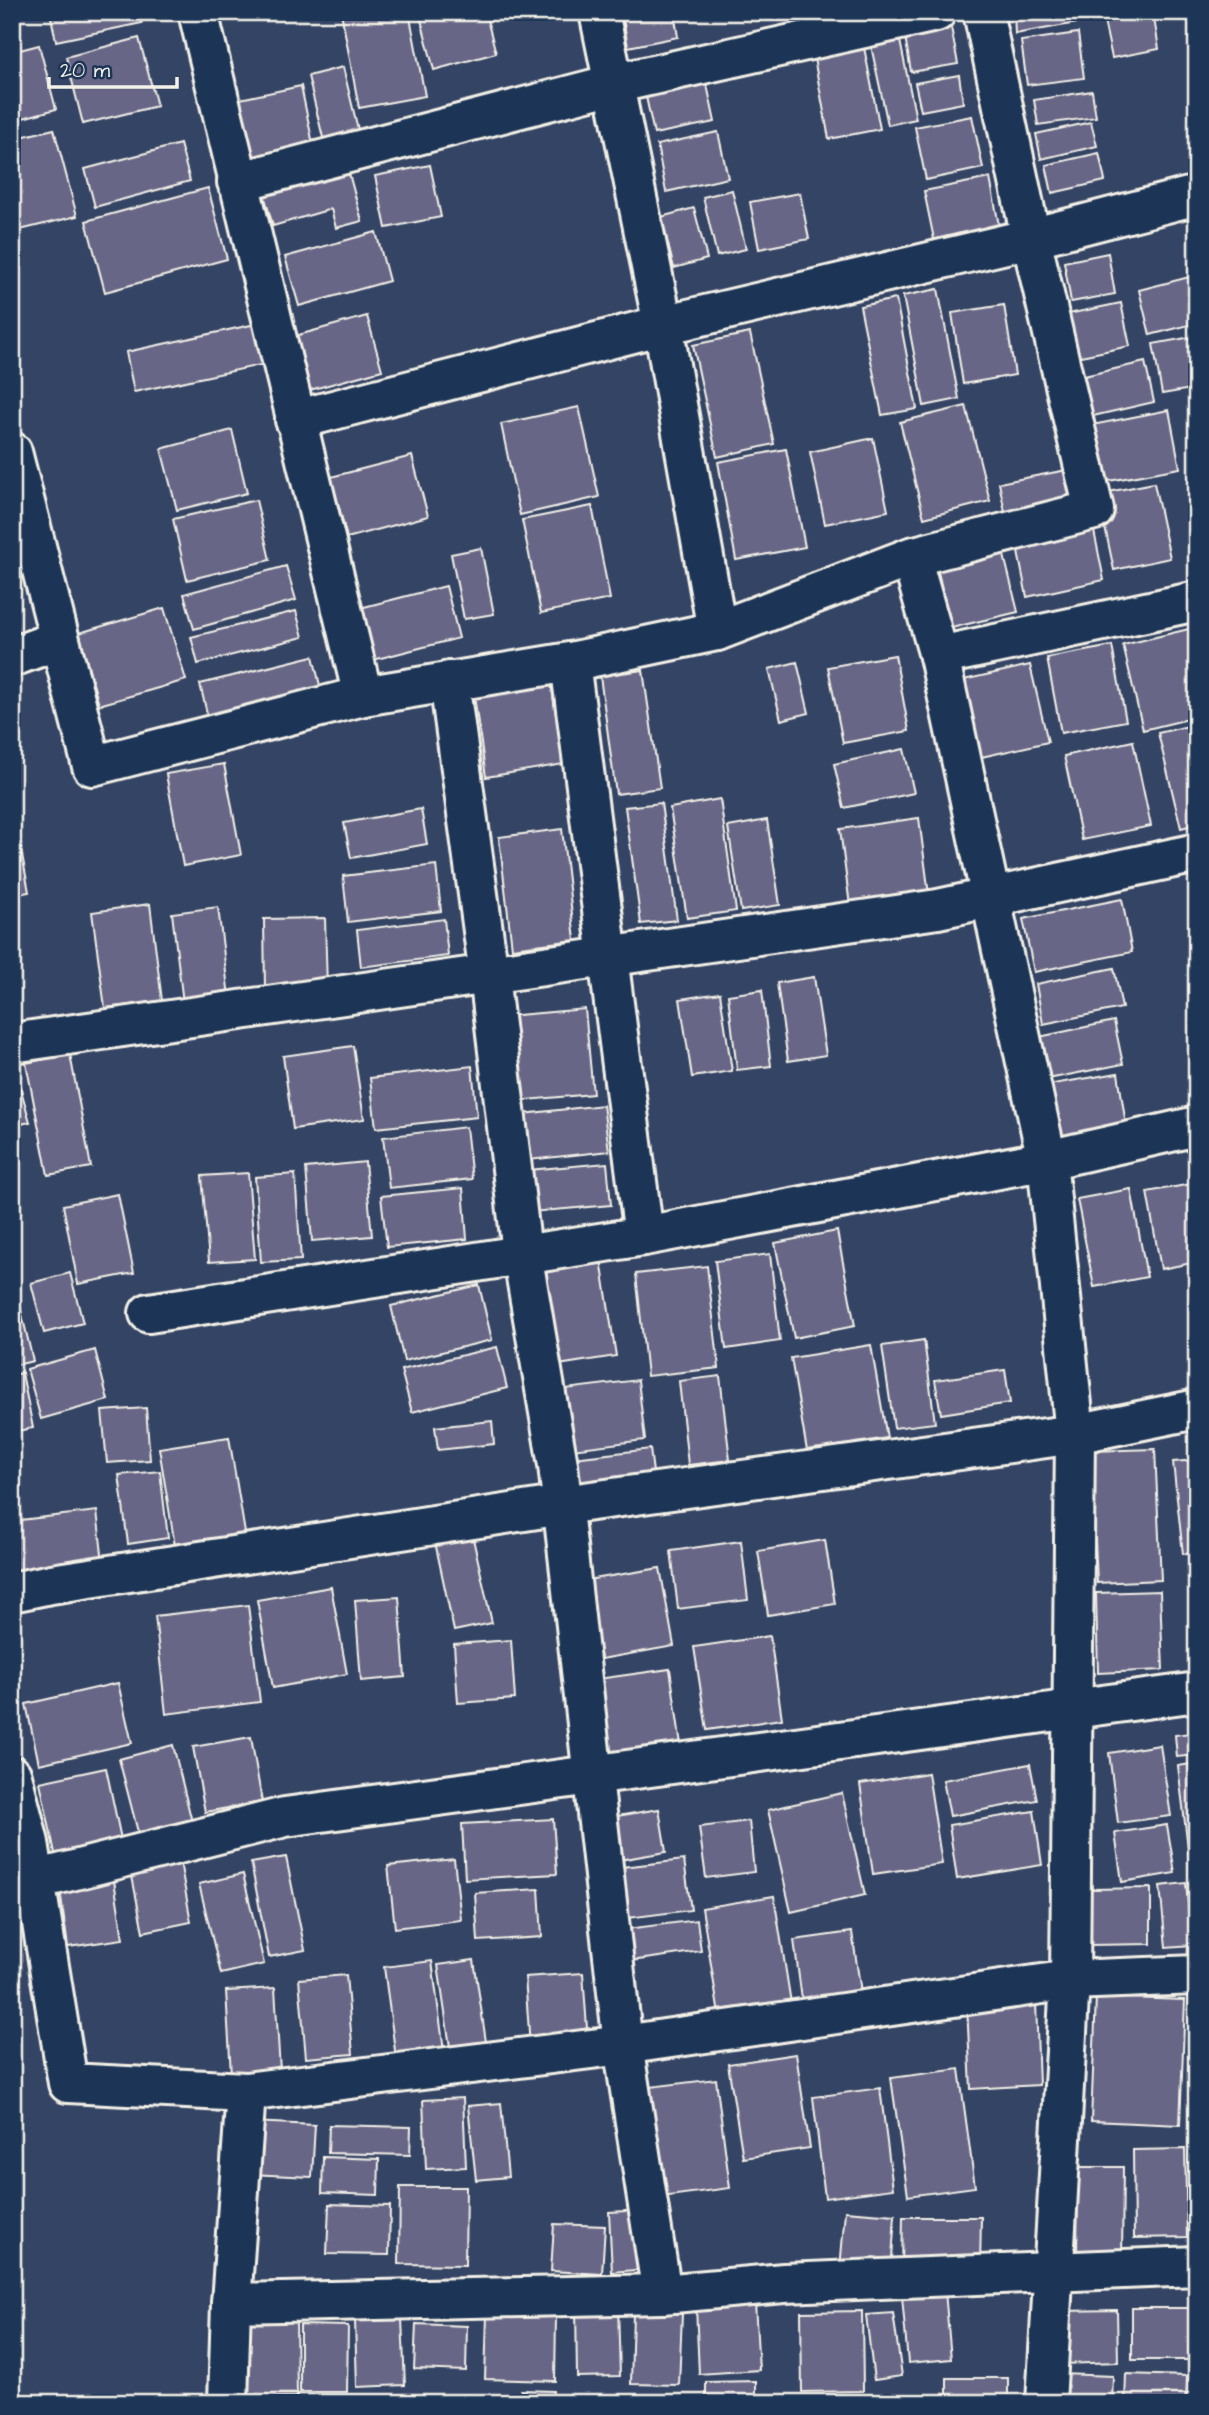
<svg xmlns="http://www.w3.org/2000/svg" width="1209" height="2415" font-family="'Architects Daughter',sans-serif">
<rect width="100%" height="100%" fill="#344465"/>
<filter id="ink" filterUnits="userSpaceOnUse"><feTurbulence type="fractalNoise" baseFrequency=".0143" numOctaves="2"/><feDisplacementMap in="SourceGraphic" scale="14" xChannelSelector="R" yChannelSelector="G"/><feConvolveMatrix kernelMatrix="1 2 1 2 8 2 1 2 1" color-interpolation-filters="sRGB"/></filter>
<g filter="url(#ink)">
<!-- building -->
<g fill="#686687" stroke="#f4f1e8" stroke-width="2">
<path d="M50,12H139L142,23L56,41Z"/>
<path d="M341,12H409L425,96L359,108Z"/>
<path d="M419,12H485L496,53L434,70Z"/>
<path d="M622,12H674L678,37L628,47Z"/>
<path d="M1014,12H1081L1083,22L1015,34Z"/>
<path d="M1102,12H1153L1159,49L1112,58Z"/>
<path d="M897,26L916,119L888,125L868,32Z"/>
<path d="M951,27L958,64L911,72L905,36Z"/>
<path d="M861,32L880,129L829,139L811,42Z"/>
<path d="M1078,33L1084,78L1027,85L1021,41Z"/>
<path d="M139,38L157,106L83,124L66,57Z"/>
<path d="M39,45L56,109L12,121V52Z"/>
<path d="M343,67L361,142L326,150L308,76Z"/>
<path d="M959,75L963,103L921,111L915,83Z"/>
<path d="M706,80L715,122L654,134L645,92Z"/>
<path d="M301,86L315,154L254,166L240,99Z"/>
<path d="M1092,91L1096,117L1038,125L1034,100Z"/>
<path d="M972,116L983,168L926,180L915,127Z"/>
<path d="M1091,122L1097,146L1041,159L1036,134Z"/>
<path d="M54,129L77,216L12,232V139Z"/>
<path d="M718,132L728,178L666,192L657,145Z"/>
<path d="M180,144L190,181L95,207L85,169Z"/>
<path d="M1099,153L1105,181L1052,193L1046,165Z"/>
<path d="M430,165L441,217L386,228L375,176Z"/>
<path d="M348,170L362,221L336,228L331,209L273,226L261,184Z"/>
<path d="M990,178L1000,231L935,244L924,191Z"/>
<path d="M208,188L227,259L105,292L86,221Z"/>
<path d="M732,190L746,249L717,256L703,197Z"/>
<path d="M800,193L809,239L759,249L750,202Z"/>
<path d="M694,208L707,259L674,268L661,217Z"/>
<path d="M376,232L389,281L299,306L285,257Z"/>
<path d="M1108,253L1115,294L1071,302L1064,262Z"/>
<path d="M1197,275V323L1150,335L1139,290Z"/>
<path d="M938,289L959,399L924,406L903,296Z"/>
<path d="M896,299L917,409L882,415L860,306Z"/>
<path d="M1121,303L1130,346L1076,357L1068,314Z"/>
<path d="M1004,305L1015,375L963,384L952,313Z"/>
<path d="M367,316L382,370L310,390L295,336Z"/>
<path d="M256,324L265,364L134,392L126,352Z"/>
<path d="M750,333L774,444L717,457L693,345Z"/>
<path d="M1197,336V388L1162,394L1153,344Z"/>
<path d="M1145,362L1154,402L1080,419L1071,379Z"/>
<path d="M966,406L990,501L924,518L900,422Z"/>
<path d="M579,407L599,497L520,515L501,424Z"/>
<path d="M1169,410L1180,468L1098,483L1087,426Z"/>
<path d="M232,430L247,493L177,510L161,449Z"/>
<path d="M873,438L888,511L825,524L810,452Z"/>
<path d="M786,449L805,547L736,560L718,462Z"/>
<path d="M412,456L428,516L347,538L331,477Z"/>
<path d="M1067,470L1072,499L1005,512L999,483Z"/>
<path d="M1154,483L1170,558L1114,570L1098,494Z"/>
<path d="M256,500L270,560L187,580L173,519Z"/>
<path d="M592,506L610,599L541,613L522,520Z"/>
<path d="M1094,531L1104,580L1027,597L1017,547Z"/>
<path d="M1002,547L1018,612L951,628L936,563Z"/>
<path d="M481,548L494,614L464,619L451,554Z"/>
<path d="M286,566L296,600L194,629L184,594Z"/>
<path d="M446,586L459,638L373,660L360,608Z"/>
<path d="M164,608L186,680L99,705L79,633Z"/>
<path d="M296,611L303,637L198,664L191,637Z"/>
<path d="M1197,627V717L1143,730L1123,645Z"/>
<path d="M1112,646L1126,721L1061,733L1047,658Z"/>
<path d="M895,655L909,731L843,743L828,667Z"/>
<path d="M313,656L322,694L209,722L200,684Z"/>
<path d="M797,662L809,713L781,720L769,669Z"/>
<path d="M1030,665L1048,742L977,758L959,681Z"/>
<path d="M643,670L660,788L616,794L600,676Z"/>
<path d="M551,683L564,764L486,777L474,696Z"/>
<path d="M1197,724V824L1181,828L1158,733Z"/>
<path d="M1133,741L1151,826L1082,840L1064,756Z"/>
<path d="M904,749L914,793L844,808L834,764Z"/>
<path d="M224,764L241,855L183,866L166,774Z"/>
<path d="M720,799L736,911L687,918L670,808Z"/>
<path d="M12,801L29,892L12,895Z"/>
<path d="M661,803L677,920L641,924L625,807Z"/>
<path d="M421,809L427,844L351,858L344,823Z"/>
<path d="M919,818L929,895L850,906L840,829Z"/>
<path d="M767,820L780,905L741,911L728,827Z"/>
<path d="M562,829L575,940L512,948L499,837Z"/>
<path d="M436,865L441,911L348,922L343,876Z"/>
<path d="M1122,899L1132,952L1034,972L1023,919Z"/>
<path d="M150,904L162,1001L105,1008L92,912Z"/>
<path d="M218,907L229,997L183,1003L172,913Z"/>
<path d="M325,918L327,989L265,990L264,919Z"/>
<path d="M444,919L448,956L361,967L357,930Z"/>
<path d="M1114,968L1122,1008L1043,1024L1036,984Z"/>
<path d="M814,977L826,1055L788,1061L777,983Z"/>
<path d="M762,990L771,1066L737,1070L728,995Z"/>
<path d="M720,993L732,1071L692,1077L680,999Z"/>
<path d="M585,1009L593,1094L515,1101L507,1016Z"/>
<path d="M1114,1021L1123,1064L1048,1079L1039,1037Z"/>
<path d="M353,1046L364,1119L293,1129L283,1056Z"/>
<path d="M70,1054L91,1167L48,1175L26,1063Z"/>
<path d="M12,1058L30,1122L12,1126Z"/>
<path d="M472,1066L477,1117L376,1128L370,1078Z"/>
<path d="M1118,1073L1126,1125L1055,1137L1047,1085Z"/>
<path d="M603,1105L609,1151L529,1160L523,1114Z"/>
<path d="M466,1127L472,1179L389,1188L383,1137Z"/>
<path d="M365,1162L372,1236L312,1241L306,1168Z"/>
<path d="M607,1163L611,1205L531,1212L528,1170Z"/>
<path d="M248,1173L255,1259L209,1262L202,1176Z"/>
<path d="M295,1174L301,1260L261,1262L255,1177Z"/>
<path d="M1197,1183V1262L1161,1269L1147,1192Z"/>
<path d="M463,1188L467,1239L387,1247L381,1196Z"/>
<path d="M1131,1189L1147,1277L1094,1287L1077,1199Z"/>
<path d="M118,1194L134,1273L78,1284L63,1205Z"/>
<path d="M837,1231L855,1326L794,1338L775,1243Z"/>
<path d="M599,1247L616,1356L558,1365L541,1256Z"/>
<path d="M770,1254L780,1341L726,1349L715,1261Z"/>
<path d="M707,1266L719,1368L647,1376L636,1274Z"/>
<path d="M70,1273L83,1323L44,1333L31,1283Z"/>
<path d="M479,1285L492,1340L404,1361L391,1306Z"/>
<path d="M16,1289L33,1361L12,1366V1290Z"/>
<path d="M924,1340L935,1423L894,1428L882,1346Z"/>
<path d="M871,1345L887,1438L807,1451L791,1358Z"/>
<path d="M497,1347L507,1388L412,1412L401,1370Z"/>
<path d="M95,1350L108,1400L41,1419L27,1369Z"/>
<path d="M1005,1370L1010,1403L941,1414L935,1380Z"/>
<path d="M22,1373L33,1428L12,1432V1375Z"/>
<path d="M720,1376L730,1460L688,1465L679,1381Z"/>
<path d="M638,1380L645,1440L564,1450L557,1390Z"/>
<path d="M146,1408L150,1460L107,1463L102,1411Z"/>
<path d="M492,1421L494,1444L438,1450L435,1427Z"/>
<path d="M229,1437L246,1539L176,1552L159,1448Z"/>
<path d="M650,1449L654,1480L569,1491L565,1459Z"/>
<path d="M1155,1449L1161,1580L1097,1583L1091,1451Z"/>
<path d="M1197,1460V1553L1183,1554L1173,1462Z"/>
<path d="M160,1471L168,1538L128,1544L119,1475Z"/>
<path d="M97,1511L104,1571L12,1582V1521Z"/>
<path d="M472,1534L492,1623L454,1631L435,1542Z"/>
<path d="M825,1540L835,1604L768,1615L758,1551Z"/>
<path d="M741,1541L748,1600L678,1609L671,1551Z"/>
<path d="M660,1568L674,1646L601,1659L587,1580Z"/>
<path d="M331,1587L347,1674L273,1688L257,1600Z"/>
<path d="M1160,1591L1163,1670L1098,1673L1096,1593Z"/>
<path d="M399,1597L405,1677L361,1681L355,1600Z"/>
<path d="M248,1605L260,1702L166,1714L155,1616Z"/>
<path d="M770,1636L782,1719L707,1730L694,1647Z"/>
<path d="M511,1640L515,1699L458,1703L454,1644Z"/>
<path d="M670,1669L681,1745L601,1756L590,1680Z"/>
<path d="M118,1683L132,1743L39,1764L26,1704Z"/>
<path d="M1197,1732V1755L1177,1757L1175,1735Z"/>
<path d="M251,1737L262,1802L205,1812L193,1747Z"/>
<path d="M173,1745L192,1822L139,1836L119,1759Z"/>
<path d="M1160,1745L1171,1816L1118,1823L1109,1753Z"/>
<path d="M1197,1763V1872H1191L1178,1766Z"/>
<path d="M1030,1764L1037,1800L950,1816L943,1780Z"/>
<path d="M106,1768L122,1844L56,1858L40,1782Z"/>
<path d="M928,1773L942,1864L873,1874L860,1784Z"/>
<path d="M842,1793L865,1895L791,1912L768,1810Z"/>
<path d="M659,1809L666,1852L619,1860L611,1817Z"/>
<path d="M1034,1811L1042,1865L957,1879L949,1825Z"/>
<path d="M553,1819L557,1874L465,1879L462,1824Z"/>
<path d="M749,1821L754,1872L706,1878L699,1827Z"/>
<path d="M1167,1825L1175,1873L1122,1882L1115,1833Z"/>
<path d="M179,1856L191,1922L143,1932L130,1866Z"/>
<path d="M286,1857L305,1950L269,1957L251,1863Z"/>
<path d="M454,1859L461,1920L395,1928L388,1866Z"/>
<path d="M684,1860L691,1910L628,1918L622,1867Z"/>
<path d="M112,1867L123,1939L68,1947L58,1875Z"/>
<path d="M243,1874L264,1964L221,1974L199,1884Z"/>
<path d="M1186,1883L1192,1945L1166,1947L1160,1886Z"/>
<path d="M1151,1888V1944L1090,1945V1889Z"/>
<path d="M539,1889L542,1937L478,1941L475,1893Z"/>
<path d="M1197,1891V1953H1195L1193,1892Z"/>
<path d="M774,1896L791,2003L719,2015L702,1908Z"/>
<path d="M697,1920L701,1951L631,1961L626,1929Z"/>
<path d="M852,1932L862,1999L803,2007L794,1940Z"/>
<path d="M474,1960L486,2042L450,2047L438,1965Z"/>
<path d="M432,1961L444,2051L396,2058L384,1967Z"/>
<path d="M583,1973L588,2042L530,2046L525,1977Z"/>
<path d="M346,1975L353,2054L306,2058L299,1979Z"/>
<path d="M275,1988L280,2071L231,2074L226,1991Z"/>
<path d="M1096,1997L1185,2000L1180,2125L1091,2121Z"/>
<path d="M1036,2002L1039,2085L971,2089L967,2006Z"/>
<path d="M796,2054L810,2148L743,2158L728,2064Z"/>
<path d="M959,2069L975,2187L908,2196L891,2078Z"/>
<path d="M716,2079L730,2188L654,2198L641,2088Z"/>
<path d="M880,2088L893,2189L825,2198L813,2097Z"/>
<path d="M463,2098L466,2167L426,2169L423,2100Z"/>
<path d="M501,2103L508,2177L476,2180L468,2106Z"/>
<path d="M251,2122L315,2125L312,2177L249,2174Z"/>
<path d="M329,2125L411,2127L410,2155L328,2153Z"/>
<path d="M1185,2149L1187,2237L1134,2238L1133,2150Z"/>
<path d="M323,2157L379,2159L378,2195L322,2193Z"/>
<path d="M1078,2167H1123L1122,2261L1077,2260Z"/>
<path d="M400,2187H466L465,2265L399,2264Z"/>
<path d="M329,2204L390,2206L389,2255L327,2254Z"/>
<path d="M643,2210L647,2269L612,2272L609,2212Z"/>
<path d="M845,2211L895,2215L891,2272L840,2269Z"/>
<path d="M903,2217H981L980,2267L902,2266Z"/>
<path d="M554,2224L605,2226L602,2274L551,2271Z"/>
<path d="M945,2291L951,2359L908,2363L902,2296Z"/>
<path d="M755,2303L759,2370L699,2374L696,2306Z"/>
<path d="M618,2305L620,2376L577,2377L576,2306Z"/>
<path d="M1132,2308H1190L1189,2360H1132Z"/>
<path d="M1117,2310L1118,2362L1063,2364L1061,2311Z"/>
<path d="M862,2311L863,2391L802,2392L801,2312Z"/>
<path d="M633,2313L682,2314L679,2385L631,2384Z"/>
<path d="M893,2313L902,2376L874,2380L866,2315Z"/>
<path d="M487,2315L556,2316L555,2381L485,2379Z"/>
<path d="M247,2317H296L297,2397L248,2398Z"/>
<path d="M402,2319L405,2385L357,2387L355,2321Z"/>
<path d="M416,2324L467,2326L466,2371L414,2369Z"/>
<path d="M300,2325L348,2326L347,2392H300Z"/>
<path d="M1061,2374L1113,2376L1112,2403H1059Z"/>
<path d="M1126,2374L1187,2376L1186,2403H1125Z"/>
<rect x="947" y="2378" width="61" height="25"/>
<path d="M756,2381V2403H706V2382Z"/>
<path d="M521,2390L553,2391L552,2403H521Z"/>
<path d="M939,2396L940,2403H900Z"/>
</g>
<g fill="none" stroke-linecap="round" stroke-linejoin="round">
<defs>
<g id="street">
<path d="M198,12L363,696"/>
<path d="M599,12L663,325L717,631"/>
<path d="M983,12L1031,238L1094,510L911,557L939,656L1047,1160L1075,1434L1070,1980L1046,2403"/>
<path d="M237,182L613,84L936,12"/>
<path d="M295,420L663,325L1031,238L1197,195"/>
<path d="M12,452L92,766L363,696L570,662L717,631L911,557"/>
<path d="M939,656L1197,601"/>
<path d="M12,657L58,640"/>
<path d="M570,662L644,1236"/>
<path d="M449,681L489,975L522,1253L558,1465L623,2045L662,2294"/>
<path d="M12,1043L938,909L1197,853"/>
<path d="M149,1313L644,1236L1047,1160L1197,1126"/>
<path d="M12,1592L51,1584L563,1505L1075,1434L1197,1409"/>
<path d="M12,1776L29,1843L68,2083L246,2092L623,2045L1070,1980L1197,1975"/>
<path d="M35,1880L285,1817L1197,1692"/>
<path d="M231,2303L662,2294L784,2283L1197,2266"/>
<path d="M228,2403L231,2303L246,2092"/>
</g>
</defs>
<!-- street casing -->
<use href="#street" stroke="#f4f1e8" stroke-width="44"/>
<!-- street -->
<use href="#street" stroke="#1d3557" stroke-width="38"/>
</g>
</g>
<!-- margin -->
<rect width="1209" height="2415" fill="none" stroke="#1d3557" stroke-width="42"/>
<rect x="21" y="21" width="1167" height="2373" fill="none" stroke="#f4f1e8" stroke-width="2.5" filter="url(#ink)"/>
<!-- scale -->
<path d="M49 77v10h128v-10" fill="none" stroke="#f4f1e8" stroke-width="3.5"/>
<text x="60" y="77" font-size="21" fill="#f4f1e8" stroke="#1d3557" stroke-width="5" paint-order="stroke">20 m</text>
</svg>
